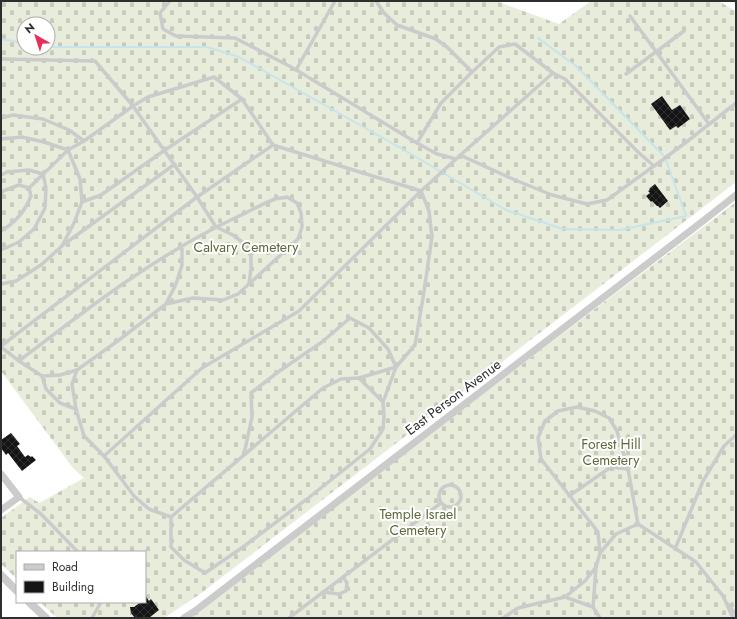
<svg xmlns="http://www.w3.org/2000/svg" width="737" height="619" font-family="Jost,sans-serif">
<defs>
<pattern id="cemetery-stones" width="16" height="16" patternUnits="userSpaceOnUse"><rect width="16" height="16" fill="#e7ecdb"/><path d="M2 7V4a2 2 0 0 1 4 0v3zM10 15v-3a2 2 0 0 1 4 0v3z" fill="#c6cbbc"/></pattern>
<pattern id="building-cross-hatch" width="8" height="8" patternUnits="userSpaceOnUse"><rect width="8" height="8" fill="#151515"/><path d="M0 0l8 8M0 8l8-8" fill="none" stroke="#2f2f2f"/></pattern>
</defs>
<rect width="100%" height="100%" fill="#fff"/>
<!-- cemetery -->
<g fill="url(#cemetery-stones)" fill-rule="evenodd">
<path d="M1,1H496L559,24L591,1H718L736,11V182L200,594L164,618H57L40,602H145V552H17V579L1,564V518L30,497L39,503L84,478L73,468L1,371ZM24,24H48V48H24Z"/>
<path d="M736,202V618H185L438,428Z"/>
</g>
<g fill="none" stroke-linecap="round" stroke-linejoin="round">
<!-- stream -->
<g stroke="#c7e4ec" stroke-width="2">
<path d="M1,39L24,43"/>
<path d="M48,47H207L239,57L399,147L506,210L563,229L620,230L686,216L665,157L576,66L538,38"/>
</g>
</g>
<!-- building -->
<g fill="url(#building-cross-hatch)">
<path d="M662,96L672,110L680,105L690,119L678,128L676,126L670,130L651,104Z"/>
<path d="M655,184L668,201L660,208L658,206H657L652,201L651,202L646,196L650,193L648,191L650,190L649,189Z"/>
<path d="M11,433L20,444L17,446L25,457L28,455L31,457L32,456L36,460L22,471L8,453L6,455L1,448V440Z"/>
<path d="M145,595L149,601L151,599L159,610L149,618H135L131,613L130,607H134L141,602H145Z"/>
</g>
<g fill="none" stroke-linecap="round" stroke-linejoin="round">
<!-- service -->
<g stroke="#cbcbcb" stroke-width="3.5">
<path d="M170,1L160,13L163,29L176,36L235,38L293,68L417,143L437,154L456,159"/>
<path d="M376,1L384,13L397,25L436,39L447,47L472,72"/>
<path d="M630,16L709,124"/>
<path d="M1,59L95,61L133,106L197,197L216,227L233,235L246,245L251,257V268L249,284"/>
<path d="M296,70L335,1"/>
<path d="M553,73L565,79L638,152L654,166L661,161L689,140L736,103"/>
<path d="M626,74L684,31"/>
<path d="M1,118L13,115L43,119L69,130L84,141"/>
<path d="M1,139L22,137L44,142L68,150L80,179L82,202L74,223L62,246L41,265L16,281L1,284"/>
<path d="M460,155L515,180L552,195L587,204L607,200L654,166"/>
<path d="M1,175L7,172L29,170L43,174L46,188L45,208L34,229L19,242L1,250"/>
<path d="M1,194L3,191L19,185L29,188"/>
<path d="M82,202L101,195L165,150L242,99"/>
<path d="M1,231C15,223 25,211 31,196L29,188"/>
<path d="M63,245L175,164"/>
<path d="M166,304L193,298L223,300L238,294L298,239L302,227L301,213L297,203L287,197C284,198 279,198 275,199C262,204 250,211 237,217C158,254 88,308 19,361L42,376L60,375L77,370L119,340L166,304L176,284L182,265V246"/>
<path d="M1,346L197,197L273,145L242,99L214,77L148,97L133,106L84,141L68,150L29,188"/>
<path d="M1,347L19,361"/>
<path d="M77,370L72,384L76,409L84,436L104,456L202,368L299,311L421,191L273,145"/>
<path d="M42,376L46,389L60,403L76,409"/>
<path d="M383,402L396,367L415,345L423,298L432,237L429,211L421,191L456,159L553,73L515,44L499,47L470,74L441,103L417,143"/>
<path d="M244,454L252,417L251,393L278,372L322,342L350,318L369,328L388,349L396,367L359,378"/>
<path d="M104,456L134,496L149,509L171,517V547L184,560L205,573L243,547L307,499L370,449L383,429L384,416L383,402L359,378L341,379L323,388L171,517"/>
<circle cx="450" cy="496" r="11"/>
<path d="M569,496L611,467L628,469"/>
<path d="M19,497L41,514L78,552"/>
<path d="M675,549L703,481L724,446L736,435"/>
<path d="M600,553L598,532L541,459L538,438L545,421L558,411L577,407L595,411L609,418L617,431L628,469L638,524"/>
<path d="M596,567L593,607L600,618"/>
<path d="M323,592L339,594L346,591L347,583L343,577"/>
<path d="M565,597L593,607"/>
<path d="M727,603L736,615"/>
<path d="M92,618L101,602"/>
<path d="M289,618L441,503"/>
<path d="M503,618L518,608L565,597L585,581L596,567L600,553L616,534L638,524L696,562L723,596L733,618"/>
</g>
<!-- minor -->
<g stroke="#cbcbcb" stroke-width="7">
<path d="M1,474L19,497L1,510"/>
<path d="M184,618L195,611L703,221L736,195"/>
</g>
<!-- tertiary -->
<g stroke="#cbcbcb" stroke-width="8">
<path d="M1,575L17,591"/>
<path d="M29,602L46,618"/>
</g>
</g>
<g text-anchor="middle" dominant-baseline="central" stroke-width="4" stroke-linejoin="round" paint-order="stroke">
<!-- park labels -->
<g font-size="14" fill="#596b3a" stroke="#fff">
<text x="246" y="247">Calvary Cemetery</text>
<text x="611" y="444">Forest Hill<tspan x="611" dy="16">Cemetery</tspan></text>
<text x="418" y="514">Temple Israel<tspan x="418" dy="16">Cemetery</tspan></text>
</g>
<!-- street labels -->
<g font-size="14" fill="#2e2e2e" stroke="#fff">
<text transform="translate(453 397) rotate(-37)">East Person Avenue</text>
</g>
</g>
<!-- border -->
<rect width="737" height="619" fill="none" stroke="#2e2e2e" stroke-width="4"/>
<!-- legend -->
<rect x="16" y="551" width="130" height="52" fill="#ffffff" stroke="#ababab"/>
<rect x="24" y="564" width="20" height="6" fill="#cbcbcb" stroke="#ababab"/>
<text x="52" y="571" font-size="12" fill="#2e2e2e">Road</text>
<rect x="24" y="581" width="20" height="12" fill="#151515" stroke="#ababab"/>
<text x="52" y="591" font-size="12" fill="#2e2e2e">Building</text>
<!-- north arrow -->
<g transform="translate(36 36) rotate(321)"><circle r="19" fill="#ffffff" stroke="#ababab"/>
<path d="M0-3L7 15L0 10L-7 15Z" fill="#e92c5a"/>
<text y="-6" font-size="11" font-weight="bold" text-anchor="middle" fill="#2e2e2e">N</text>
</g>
</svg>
